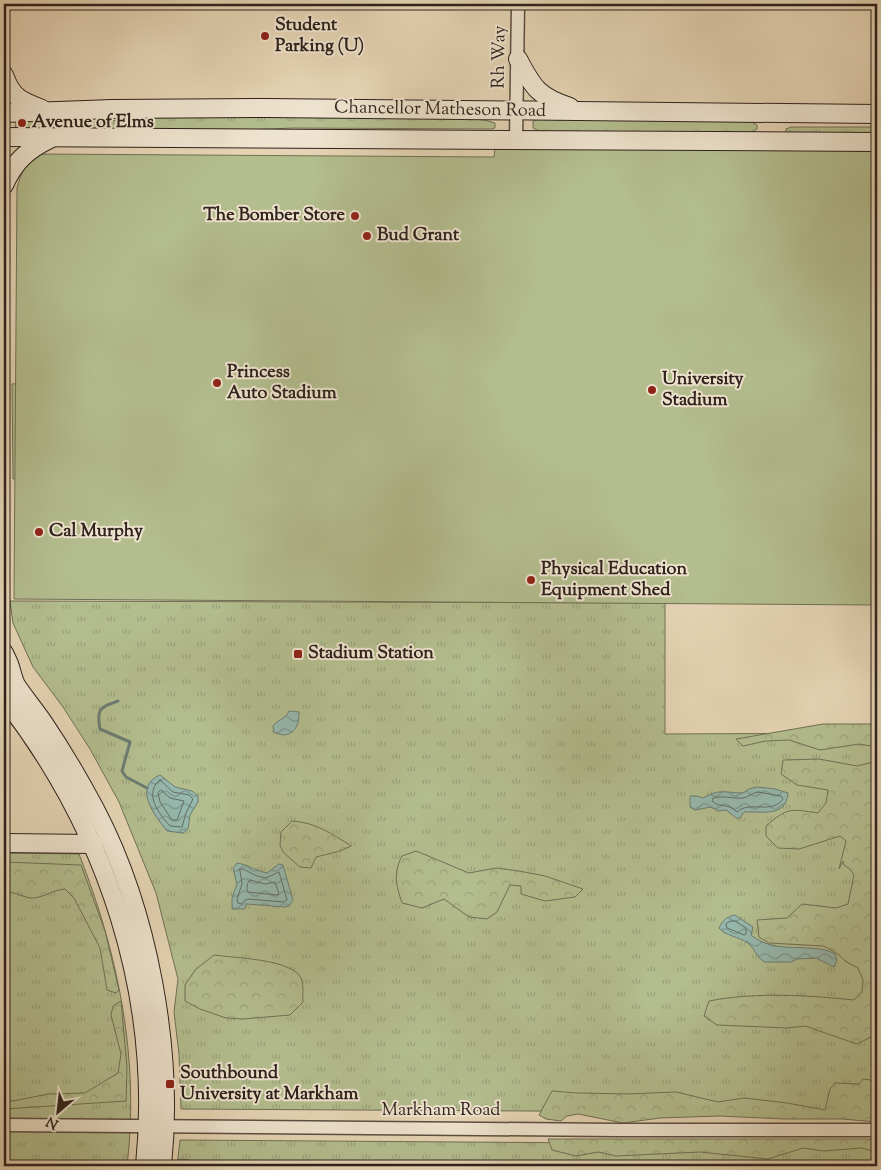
<svg xmlns="http://www.w3.org/2000/svg" width="881" height="1170" font-family="'Sorts Mill Goudy',serif">
<defs>
<pattern id="grass-tufts" width="24" height="20" patternUnits="userSpaceOnUse" patternTransform="scale(1.25)"><rect width="24" height="20" fill="#b3bd8e"/><path d="M3 7l-1-3M5 7V3M7 7l1-3M15 17l-1-3M17 17v-4M19 17l1-3" fill="none" stroke="#9aa27a"/></pattern>
<pattern id="forest-crowns" width="20" height="18" patternUnits="userSpaceOnUse" patternTransform="scale(1.25)"><rect width="20" height="18" fill="#b3bd8e"/><path d="M2 6a3 3 0 1 1 6 0M12 15a3 3 0 1 1 6 0" fill="none" stroke="#9aa27a"/></pattern>
<pattern id="water-waves" width="16" height="10" patternUnits="userSpaceOnUse" patternTransform="scale(1.25)"><rect width="16" height="10" fill="#96b8ad"/><path d="M0 5q4-4 8 0t8 0" fill="none" stroke="#7b958c"/></pattern>
</defs>
<rect width="100%" height="100%" fill="#e5d4b4"/>
<filter id="stains"><feTurbulence type="fractalNoise" baseFrequency=".004" numOctaves="4"/><feColorMatrix values="0 0 0 0 .2 0 0 0 0 .09 0 0 0 0 .02 0 0 0 .5 -.17"/></filter>
<radialGradient id="worn" r=".72"><stop offset=".6" stop-color="#630" stop-opacity="0"/><stop offset="1" stop-color="#630" stop-opacity=".3"/></radialGradient>
<!-- grass -->
<g fill="url(#grass-tufts)" stroke="#707056">
<path d="M138,117L462,118L484,120L495,123V128L491,129L293,128L193,132H15L16,121L105,122Z"/>
<path d="M543,118L750,121L757,125V129L749,134H546L533,128V121Z"/>
<path d="M791,127H877V137H794L786,133V129Z"/>
<path d="M23,383L26,476L13,479L12,384Z"/>
<path d="M10,601L665,603V734L877,733V1113L181,1109L179,1054L174,1012L178,979L156,893L119,802L90,749L63,707L33,667L13,623Z"/>
<path d="M4,853L79,854C118,953 140,1059 127,1166H4Z"/>
<path d="M180,1140L877,1145V1166H177Z"/>
</g>
<!-- forest -->
<g fill="url(#forest-crowns)" stroke="#707056">
<path d="M823,724H877V747L859,744L820,750L789,740L766,741L743,746L736,739Z"/>
<path d="M819,759L857,766L877,761V798L873,817L877,823V1034L857,1044L805,1026L787,1028L717,1025L704,1016L709,1001C756,992 807,995 854,1000L862,992L863,980L858,968L845,961L839,955L824,946L769,943L759,937L757,920L787,918L802,904L836,908L848,904L854,875L850,869L844,865L843,861L839,869L846,841L840,836L799,849L778,848L766,836V826C788,807 790,809 818,813L826,803L828,790L797,785L781,774L783,760Z"/>
<path d="M292,821C314,822 333,834 351,846L340,851L316,857L311,868L300,867L284,853L280,846L281,832Z"/>
<path d="M416,851L469,873L496,868L519,871L545,876L583,889L575,897L545,901L521,894V886L510,885L497,912L487,919L469,917L444,899L422,908L402,903C396,885 393,873 402,856Z"/>
<path d="M4,862L81,865L105,931L119,990L116,993L107,990L100,948L74,898L65,889C53,890 44,897 34,898C24,899 15,890 4,893Z"/>
<path d="M214,955C236,958 285,959 299,975C305,982 302,995 303,1002L290,1015L243,1019L226,1018L200,1009L185,1001V985L196,969Z"/>
<path d="M121,1001L127,1068L126,1101L4,1109V1100L13,1101L48,1094L85,1093L118,1073L121,1054L111,1015L113,1006Z"/>
<path d="M863,1079L877,1081V1122L842,1119H785L719,1116L660,1118L623,1123L578,1114L567,1116L561,1121L546,1119L539,1115L552,1091L577,1093L627,1094L676,1092L718,1102L744,1098L787,1103L825,1110L830,1089L835,1083L859,1084Z"/>
<path d="M548,1139H877V1152L861,1148L824,1151L803,1148L768,1159L700,1152L616,1156L598,1152L576,1156L552,1150Z"/>
<path d="M179,1159L199,1161L311,1162V1166H177Z"/>
</g>
<!-- pitch -->
<path fill="#b3bd8e" stroke="#707056" d="M495,148L807,149L877,152V605L14,599L17,188C21,172 26,163 39,154L494,157Z"/>
<!-- water -->
<g fill="url(#water-waves)" stroke="#6c7c73">
<path d="M289,711L299,712C300,727 291,741 274,732L273,726C278,719 285,720 289,711Z"/>
<path d="M160,775L175,787L192,791L198,796V802L190,815L188,829L183,833L167,831C155,816 132,787 160,775Z"/>
<path d="M757,787L775,789L788,793C786,818 762,811 744,812L740,818H736L726,810L718,811L711,807L695,810L690,807V796H697L703,798C721,788 725,793 743,793L749,789Z"/>
<path d="M237,863C247,864 256,871 267,873L279,864L283,865L293,900L289,906L285,907L247,904L244,909H232V898L237,884L233,868Z"/>
<path d="M735,915L753,927L751,935C776,956 811,941 835,954L837,960L834,967L816,958L797,959L791,962H764C757,957 754,948 748,943C739,937 724,935 719,928C723,920 726,917 735,915Z"/>
</g>
<g fill="none" stroke-linecap="round" stroke-linejoin="round">
<!-- shore -->
<g stroke="#626d65" stroke-width="1">
<path d="M160,780L173,792L189,795L193,799L186,813L182,827L170,826C159,814 143,793 160,780Z"/>
<path d="M161,790L170,798L184,801L177,820H172L160,802L158,793Z"/>
<path d="M758,792L781,796L783,799C771,815 750,800 737,812C727,802 721,809 712,801L713,798C724,795 732,799 743,798C748,797 752,793 758,792Z"/>
<path d="M240,869H243L257,876L266,878L279,872L287,900L284,902L247,899L241,904L238,903L237,899L242,884Z"/>
<path d="M250,880L265,884L275,882L279,894L277,895L248,892C246,890 247,882 250,880Z"/>
<path d="M731,921H735L746,928V934L744,935L727,928L726,924Z"/>
</g>
<!-- stream -->
<path stroke="#6c7c73" stroke-width="3" d="M118,701C101,707 96,708 100,729L130,742L122,771L126,777L147,788"/>
<defs>
<g id="street">
<path d="M516,140L518,4"/>
<path d="M4,1125L617,1130H877"/>
</g>
<g id="secondary">
<path d="M518,59C533,88 539,97 570,107"/>
<path d="M4,75C12,98 21,101 42,109"/>
<path d="M4,113L112,109L267,108L877,114"/>
<path d="M4,137L877,142"/>
<path d="M4,185C14,162 27,150 50,139"/>
<path d="M4,653C6,658 9,662 10,667C12,673 13,679 16,685C24,697 34,709 43,722C62,750 79,779 95,809C149,912 174,1051 162,1166"/>
<path d="M4,698C108,831 162,996 145,1166"/>
<path d="M4,843L93,844"/>
</g>
</defs>
<!-- street casing -->
<use href="#street" stroke="#5c4e43" stroke-width="15"/>
<!-- secondary casing -->
<use href="#secondary" stroke="#2e221d" stroke-width="20"/>
<!-- street -->
<use href="#street" stroke="#eee3ce" stroke-width="12"/>
<!-- secondary -->
<use href="#secondary" stroke="#eee3ce" stroke-width="18"/>
</g>
<!-- markers -->
<g fill="#8f2418" stroke="#eee3ce" stroke-width="2">
<circle cx="265" cy="36" r="5"/>
<circle cx="22" cy="123" r="5"/>
<circle cx="355" cy="216" r="5"/>
<circle cx="367" cy="236" r="5"/>
<circle cx="217" cy="383" r="5"/>
<circle cx="652" cy="390" r="5"/>
<circle cx="39" cy="532" r="5"/>
<circle cx="531" cy="580" r="5"/>
<rect x="293" y="649" width="10" height="10" rx="2.5"/>
<rect x="165" y="1079" width="10" height="10" rx="2.5"/>
</g>
<g text-anchor="middle" dominant-baseline="central" stroke-width="4" stroke-linejoin="round" paint-order="stroke">
<!-- poi labels -->
<g font-size="18" font-weight="bold" fill="#2e221d" stroke="#eee3ce" text-anchor="start">
<text x="275" y="26">Student<tspan x="275" dy="21">Parking (U)</tspan></text>
<text x="32" y="123">Avenue of Elms</text>
<text x="345" y="216" text-anchor="end">The Bomber Store</text>
<text x="377" y="236">Bud Grant</text>
<text x="227" y="373">Princess<tspan x="227" dy="21">Auto Stadium</tspan></text>
<text x="662" y="380">University<tspan x="662" dy="21">Stadium</tspan></text>
<text x="49" y="532">Cal Murphy</text>
<text x="541" y="570">Physical Education<tspan x="541" dy="21">Equipment Shed</tspan></text>
<text x="308" y="654">Stadium Station</text>
<text x="180" y="1074">Southbound<tspan x="180" dy="21">University at Markham</tspan></text>
</g>
<!-- street labels -->
<g font-size="18" fill="#2e221d" stroke="#eee3ce">
<text transform="translate(500 57) rotate(-89)">Rh Way</text>
<text transform="translate(440 110) rotate(1)">Chancellor Matheson Road</text>
<text x="441" y="1111">Markham Road</text>
</g>
</g>
<!-- margin -->
<rect width="881" height="1170" fill="none" stroke="#e5d4b4" stroke-width="20"/>
<rect x="5" y="5" width="871" height="1160" fill="none" stroke="#2e221d" stroke-width="2.5"/>
<rect x="10" y="10" width="861" height="1150" fill="none" stroke="#2e221d"/>
<!-- north arrow -->
<g transform="translate(58 1112) rotate(208)" stroke="#eee3ce" stroke-width="4" paint-order="stroke">
<path d="M0-4L9 19L0 12L-9 19Z" fill="#2e221d"/>
<text y="-8" font-size="14" font-weight="bold" text-anchor="middle" fill="#2e221d">N</text>
</g>
<rect width="100%" height="100%" filter="url(#stains)"/>
<rect width="100%" height="100%" fill="url(#worn)"/>
</svg>
